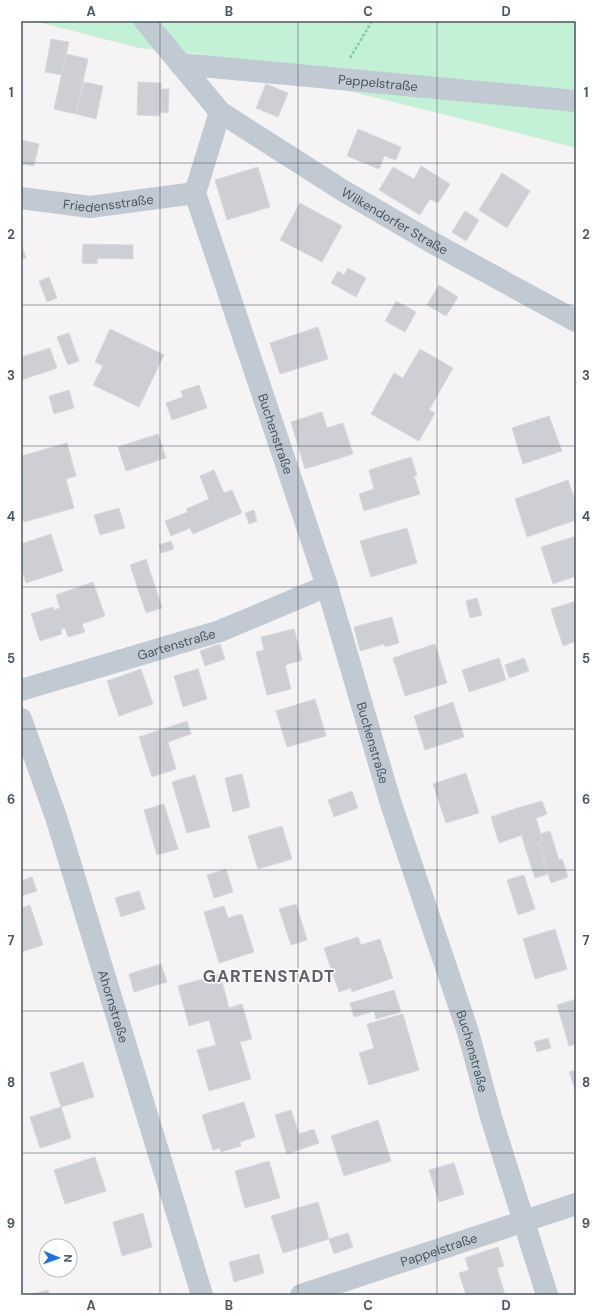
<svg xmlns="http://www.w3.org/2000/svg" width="597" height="1316" font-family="'DM Sans',sans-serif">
<rect width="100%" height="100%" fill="#f5f3f3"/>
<!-- green -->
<path fill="#c3f1d5" d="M34,21H576V148L494,127L199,54L139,48Z"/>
<!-- building -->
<g fill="#cdcfd5" stroke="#d7d9de">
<path d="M51,39L69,42L62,75L45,72Z"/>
<path d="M66,54L88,59L76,114L54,109Z"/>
<path d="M84,82L103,86L96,119L76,114Z"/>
<path d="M138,82L161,83V89H169L168,113L160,112V116L137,115Z"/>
<path d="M266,84L288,93L278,117L256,108Z"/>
<path d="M358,129L401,147L396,160L384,156L379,169L347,156Z"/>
<path d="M21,140L39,144L34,166L21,164Z"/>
<path d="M421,166L450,184L438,203L430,199L420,215L379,190L393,167L414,179Z"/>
<path d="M258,167L270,207L227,220L215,180Z"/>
<path d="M502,173L530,191L507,228L479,210Z"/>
<path d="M300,203L342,226L322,262L280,240Z"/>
<path d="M465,211L479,220L466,241L452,232Z"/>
<path d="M21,243L26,258L21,259Z"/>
<path d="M83,244L133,245V259L97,258V264L82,263Z"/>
<path d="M348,268L366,278L356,297L331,283L338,271L344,275Z"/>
<path d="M49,277L57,298L47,302L39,281Z"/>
<path d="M439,285L458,297L446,316L427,305Z"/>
<path d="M396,301L416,312L405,332L385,321Z"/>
<path d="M318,327L328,359L280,374L270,343Z"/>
<path d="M110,329L164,355L139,407L93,385L103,366L95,362Z"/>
<path d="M69,333L79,361L68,365L57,337Z"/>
<path d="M50,348L57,368L21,380V357Z"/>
<path d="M420,349L453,368L429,410L435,413L419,441L371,414L394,373L403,378Z"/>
<path d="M199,385L207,408L172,420L166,403L183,397L181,391Z"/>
<path d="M69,390L74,408L54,414L49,396Z"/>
<path d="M322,412L327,428L343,423L353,454L305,469L291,422Z"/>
<path d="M549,416L562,451L523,464L512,428Z"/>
<path d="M158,434L166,458L126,471L118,447Z"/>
<path d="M67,443L76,476L66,479L74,508L24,522L21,511V456Z"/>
<path d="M411,457L417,475L414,476L420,494L364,511L359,494L374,489L369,470Z"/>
<path d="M214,470L224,493L232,490L242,513L193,534L190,528L171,536L165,521L188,512L186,509L209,499L200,476Z"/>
<path d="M568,480L576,503V520L527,537L515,499Z"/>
<path d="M119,508L125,528L100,535L94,515Z"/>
<path d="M254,510L257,521L249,524L245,513Z"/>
<path d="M407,528L417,563L371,577L360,541Z"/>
<path d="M51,534L63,571L26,583L21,567V544Z"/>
<path d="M576,536V576L553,584L541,547Z"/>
<path d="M171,541L174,549L161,553L159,545Z"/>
<path d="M146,559L162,608L146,613L130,565Z"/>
<path d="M93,582L105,616L82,624L85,632L68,637L65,628L61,629L62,634L40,641L31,614L53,607L54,610L60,608L56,595Z"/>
<path d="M477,598L482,615L470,618L466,601Z"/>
<path d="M576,601V641L563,646L551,609Z"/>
<path d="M392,617L399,643L385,647L384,644L360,651L354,627Z"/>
<path d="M294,629L302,660L285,665L291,689L267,695L256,652L264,650L261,637Z"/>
<path d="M220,644L225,659L205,666L200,651Z"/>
<path d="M435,644L447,683L405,696L393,658Z"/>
<path d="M499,658L506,680L469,692L462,670Z"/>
<path d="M524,658L529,671L509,678L505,665Z"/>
<path d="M141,669L153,704L119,716L107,681Z"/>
<path d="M198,669L207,699L183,707L174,676Z"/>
<path d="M315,699L326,736L287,747L276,711Z"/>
<path d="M453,702L464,737L425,750L414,716Z"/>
<path d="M187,721L191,734L168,742L176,769L152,777L139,737Z"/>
<path d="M466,773L479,813L446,823L433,784Z"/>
<path d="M242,774L250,807L233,812L225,778Z"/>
<path d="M195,775L210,827L187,833L172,782Z"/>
<path d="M352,791L358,808L334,817L328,800Z"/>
<path d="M542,801L547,814L536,818L543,842L525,847L514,809Z"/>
<path d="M164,804L178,849L157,855L144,810Z"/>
<path d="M514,809L522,835L499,843L491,817Z"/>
<path d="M282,826L292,859L258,869L248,836Z"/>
<path d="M550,831L559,860L562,859L568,877L551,883L539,843L543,842L540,834Z"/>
<path d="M539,843L548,874L535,878L525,847Z"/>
<path d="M226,869L233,892L214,898L207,875Z"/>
<path d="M524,875L535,909L518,915L507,880Z"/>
<path d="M32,877L37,891L21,896V881Z"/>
<path d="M139,891L145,909L121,917L115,898Z"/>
<path d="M296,904L307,940L291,945L279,909Z"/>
<path d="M30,905L43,945L21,952V908Z"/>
<path d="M224,906L228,918L242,914L254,952L219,963L204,912Z"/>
<path d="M555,929L567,969L535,979L523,939Z"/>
<path d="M358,937L361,945L380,939L393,978L352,992L351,988L339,992L324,948Z"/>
<path d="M161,964L167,982L134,992L129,974Z"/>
<path d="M220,974L229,1008L242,1004L252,1039L240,1042L251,1079L209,1091L197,1050L216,1045L209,1020L189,1026L178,986Z"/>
<path d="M394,990L401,1012L376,1019L374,1011L354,1017L350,1003Z"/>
<path d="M576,999V1044L569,1046L557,1005Z"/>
<path d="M403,1014L419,1070L369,1085L359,1053L374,1048L367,1024Z"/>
<path d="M548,1038L551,1048L537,1052L534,1042Z"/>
<path d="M83,1062L94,1097L61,1107L50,1073Z"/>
<path d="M576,1070V1092L569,1072Z"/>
<path d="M244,1102L255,1137L240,1142L241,1146L221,1152L220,1148L213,1150L202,1115Z"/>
<path d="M61,1107L71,1138L40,1148L30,1117Z"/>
<path d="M291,1110L299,1134L314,1129L319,1143L287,1154L275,1115Z"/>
<path d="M378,1120L391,1161L344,1176L331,1136Z"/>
<path d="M95,1157L106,1191L65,1204L54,1170Z"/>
<path d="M269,1161L280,1198L245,1208L235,1171Z"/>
<path d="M454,1163L464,1194L439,1202L429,1170Z"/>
<path d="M318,1202L329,1239L283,1253L271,1216Z"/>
<path d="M143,1213L152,1247L122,1256L113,1222Z"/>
<path d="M348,1233L353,1247L334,1254L329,1239Z"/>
<path d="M498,1247L504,1266L497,1268L505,1295H466L459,1273L469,1270L465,1258Z"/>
<path d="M259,1254L264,1273L234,1282L229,1262Z"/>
<path d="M48,1290L49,1295H29Z"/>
</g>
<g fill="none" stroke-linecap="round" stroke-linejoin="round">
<!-- path -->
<path stroke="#7ad0a6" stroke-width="2.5" stroke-dasharray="3 2" stroke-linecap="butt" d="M350,58L372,21"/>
<!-- street -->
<g stroke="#c1cad2" stroke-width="22">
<path d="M145,21L220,112L195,193"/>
<path id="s1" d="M180,64L576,101"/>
<path id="s2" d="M220,112L342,190L433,243L576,321"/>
<path id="s3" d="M195,193L327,586L391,804L468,1032L491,1117L547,1295"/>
<path id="s4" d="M21,198L90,207L195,193"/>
<path id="s5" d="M21,690L220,631L327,586"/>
<path id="s6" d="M21,719L56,817L202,1295"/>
<path id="s7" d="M301,1295L576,1204"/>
</g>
</g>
<!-- grid -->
<path fill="none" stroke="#4a5661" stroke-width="1" stroke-opacity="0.55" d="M160,21V1295M298,21V1295M437,21V1295M21,163H576M21,305H576M21,446H576M21,587H576M21,729H576M21,870H576M21,1011H576M21,1153H576"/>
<g text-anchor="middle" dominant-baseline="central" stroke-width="3" stroke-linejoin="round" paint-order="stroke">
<!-- street labels -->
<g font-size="13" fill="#4a5661" stroke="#fff">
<text stroke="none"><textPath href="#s1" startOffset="199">Pappelstraße</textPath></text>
<text stroke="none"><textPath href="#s4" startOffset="88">Friedensstraße</textPath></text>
<text stroke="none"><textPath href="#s2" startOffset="206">Wilkendorfer Straße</textPath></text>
<text stroke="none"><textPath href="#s3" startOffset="254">Buchenstraße</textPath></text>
<text stroke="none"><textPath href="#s5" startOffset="162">Gartenstraße</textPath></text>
<text stroke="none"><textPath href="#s3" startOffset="578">Buchenstraße</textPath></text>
<text stroke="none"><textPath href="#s6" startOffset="302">Ahornstraße</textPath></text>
<text stroke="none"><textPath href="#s3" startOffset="902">Buchenstraße</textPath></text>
<text stroke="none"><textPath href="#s7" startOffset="145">Pappelstraße</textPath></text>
</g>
<!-- district labels -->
<g font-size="17" font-weight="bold" letter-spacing="1" fill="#5f6368" stroke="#fff">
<text x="269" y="976">GARTENSTADT</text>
</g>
</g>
<!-- border -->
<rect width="597" height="1316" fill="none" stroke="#ffffff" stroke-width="44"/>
<!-- north arrow -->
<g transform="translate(58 1258) rotate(92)"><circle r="19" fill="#ffffff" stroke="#b7bbc0"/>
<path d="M0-3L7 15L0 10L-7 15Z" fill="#1a73e8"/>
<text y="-6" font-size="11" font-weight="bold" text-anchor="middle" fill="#4a5661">N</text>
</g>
<rect x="22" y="22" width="553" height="1272" fill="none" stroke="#4a5661" stroke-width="1.5"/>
<g font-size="13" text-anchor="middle" font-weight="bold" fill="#4a5661">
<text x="91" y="16">A</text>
<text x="229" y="16">B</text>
<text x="368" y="16">C</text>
<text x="506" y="16">D</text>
<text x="11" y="97">1</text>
<text x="586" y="97">1</text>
<text x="11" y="239">2</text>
<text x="586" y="239">2</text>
<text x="11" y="380">3</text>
<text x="586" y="380">3</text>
<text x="11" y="521">4</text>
<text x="586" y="521">4</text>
<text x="11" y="663">5</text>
<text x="586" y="663">5</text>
<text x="11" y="804">6</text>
<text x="586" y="804">6</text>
<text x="11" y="945">7</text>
<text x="586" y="945">7</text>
<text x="11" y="1087">8</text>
<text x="586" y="1087">8</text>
<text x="11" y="1228">9</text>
<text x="586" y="1228">9</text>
<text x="91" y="1310">A</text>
<text x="229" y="1310">B</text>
<text x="368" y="1310">C</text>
<text x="506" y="1310">D</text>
</g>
</svg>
